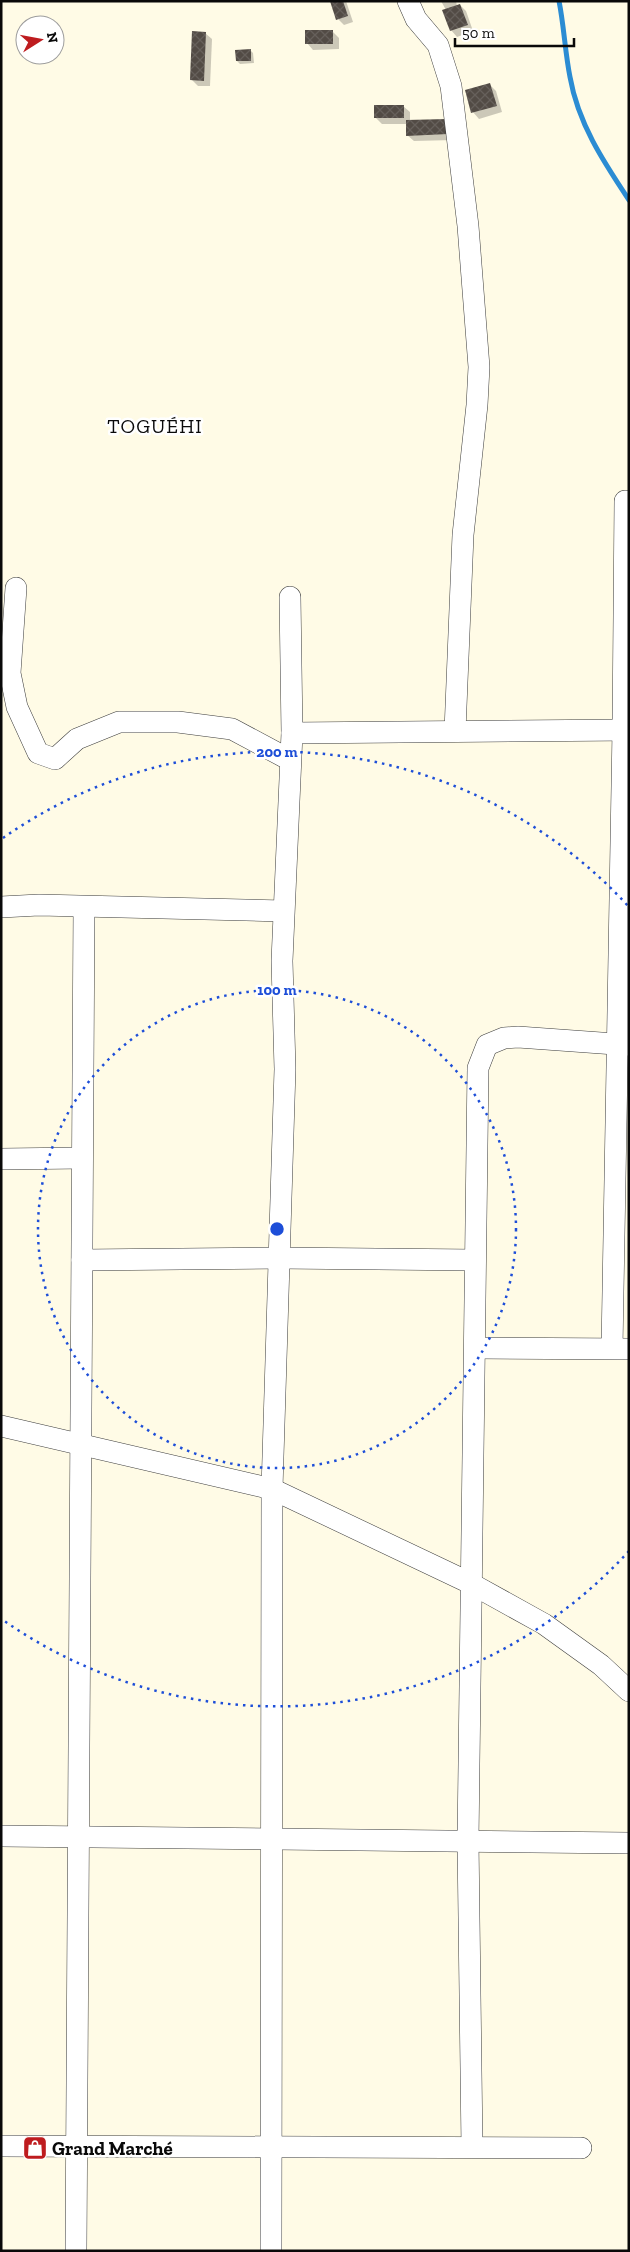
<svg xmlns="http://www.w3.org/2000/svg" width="630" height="2252" font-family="'Zilla Slab',serif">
<defs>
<pattern id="building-cross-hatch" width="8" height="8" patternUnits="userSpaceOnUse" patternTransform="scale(1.25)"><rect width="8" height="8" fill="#524b45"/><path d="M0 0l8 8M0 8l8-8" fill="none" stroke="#66605b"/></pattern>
</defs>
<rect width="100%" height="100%" fill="#fffbe6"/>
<!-- shadow -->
<g fill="#0003">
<path d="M331,1H346L353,22L344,25L338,19Z"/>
<path d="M441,1H456L457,6L460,5L466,11L473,31L457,37L451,30L446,10Z"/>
<path d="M332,31L339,38V49L313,50L307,43Z"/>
<path d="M205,33L212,39L210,86H198L192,80Z"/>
<path d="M250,50L253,53L254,63L240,64L237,61Z"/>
<path d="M490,85L496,91L502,112L479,119L473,112Z"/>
<path d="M403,106L410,112V121L447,120L454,140L414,141L407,135V124H382L375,117Z"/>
</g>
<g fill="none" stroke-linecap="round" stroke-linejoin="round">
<!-- stream -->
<path stroke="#2b8cd3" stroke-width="5" d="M559,1C564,26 565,52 570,77C578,123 603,161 629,200"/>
</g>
<!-- building -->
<g fill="url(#building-cross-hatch)">
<path d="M330,1H343L348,16L336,20Z"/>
<path d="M460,4L468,25L450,31L442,10Z"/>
<rect x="305" y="30" width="28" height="14"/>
<path d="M192,31L206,32L204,81L190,80Z"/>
<path d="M251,49V61H236L235,50Z"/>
<path d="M490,83L497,106L471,113L465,90Z"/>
<rect x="374" y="105" width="30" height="13"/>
<path d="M447,119L448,134L406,136V120Z"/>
</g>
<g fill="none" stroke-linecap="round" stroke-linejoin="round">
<defs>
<g id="minor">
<path d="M408,1L416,19L438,45L451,86L468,226L479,367L477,405L463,535L455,731"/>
<path d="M16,588L10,673L17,707L38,753L55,759L77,739L119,722H178L232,729L290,760"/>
<path d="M292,733L629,730"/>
<path d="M1,907L39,905L283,911"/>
<path d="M1,1159L82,1158"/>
<path d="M82,1260L280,1258L474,1260"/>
<path d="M476,1348L629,1349"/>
<path d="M612,1348L623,730L625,501"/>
<path d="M1,1426L272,1489L470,1583L544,1624L601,1665L629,1691"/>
<path d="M1,1836L629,1843"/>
<path d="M1,2146L581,2148"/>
<path d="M472,2146L468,1841L478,1068L487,1045L504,1038L518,1037L629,1045"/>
<path d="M76,2251L84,907"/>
<path d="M271,2251L272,1489L285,1069L282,961L292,733L290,597"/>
</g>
</defs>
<!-- minor casing -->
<use href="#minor" stroke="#3c3c3c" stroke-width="22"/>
<!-- minor -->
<use href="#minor" stroke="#fff" stroke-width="21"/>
</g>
<!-- distance rings -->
<g fill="none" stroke="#1d4ed8" stroke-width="2.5" stroke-dasharray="2.5 5">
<circle cx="277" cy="1229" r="239"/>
<path d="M629 1551A477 477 0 0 1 3 1620M3 838A477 477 0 0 1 629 907"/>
</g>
<!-- icons -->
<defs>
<symbol id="shop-square" viewBox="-11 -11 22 22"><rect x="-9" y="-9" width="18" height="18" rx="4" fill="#be1c1f" stroke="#fff"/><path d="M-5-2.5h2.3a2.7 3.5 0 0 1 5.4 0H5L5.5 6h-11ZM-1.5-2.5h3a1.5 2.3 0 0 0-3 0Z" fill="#fff"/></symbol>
</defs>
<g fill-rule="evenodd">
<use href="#shop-square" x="21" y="2134" width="28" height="28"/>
</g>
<g text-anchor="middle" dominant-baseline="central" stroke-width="5" stroke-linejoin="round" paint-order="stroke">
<!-- poi labels -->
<g font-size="19" font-weight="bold" fill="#090909" stroke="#fff" text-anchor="start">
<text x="52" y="2148">Grand Marché</text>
</g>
<!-- neighbourhood labels -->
<g font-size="20" letter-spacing="1" fill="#090909" stroke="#fff">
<text x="155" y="426">TOGUÉHI</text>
</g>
</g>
<circle cx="277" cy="1229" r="8" fill="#1d4ed8" stroke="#fff" stroke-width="2.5"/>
<g font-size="15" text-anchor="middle" font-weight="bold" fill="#1d4ed8" stroke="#fff" stroke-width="5" stroke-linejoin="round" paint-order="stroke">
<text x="277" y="757">200 m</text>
<text x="277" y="995">100 m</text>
</g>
<!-- border -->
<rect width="630" height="2252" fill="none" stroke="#090909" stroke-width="5"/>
<!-- north arrow -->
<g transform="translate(40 40) rotate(79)"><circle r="24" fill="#ffffff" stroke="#9d9d9d"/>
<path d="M0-4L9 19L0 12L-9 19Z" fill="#be1c1f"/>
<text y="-8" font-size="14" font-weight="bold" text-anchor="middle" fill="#090909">N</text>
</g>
<!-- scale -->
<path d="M455 38v8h119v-8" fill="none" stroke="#090909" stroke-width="2.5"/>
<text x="462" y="38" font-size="15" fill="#090909" stroke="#ffffff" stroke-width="4" paint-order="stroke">50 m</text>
</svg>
